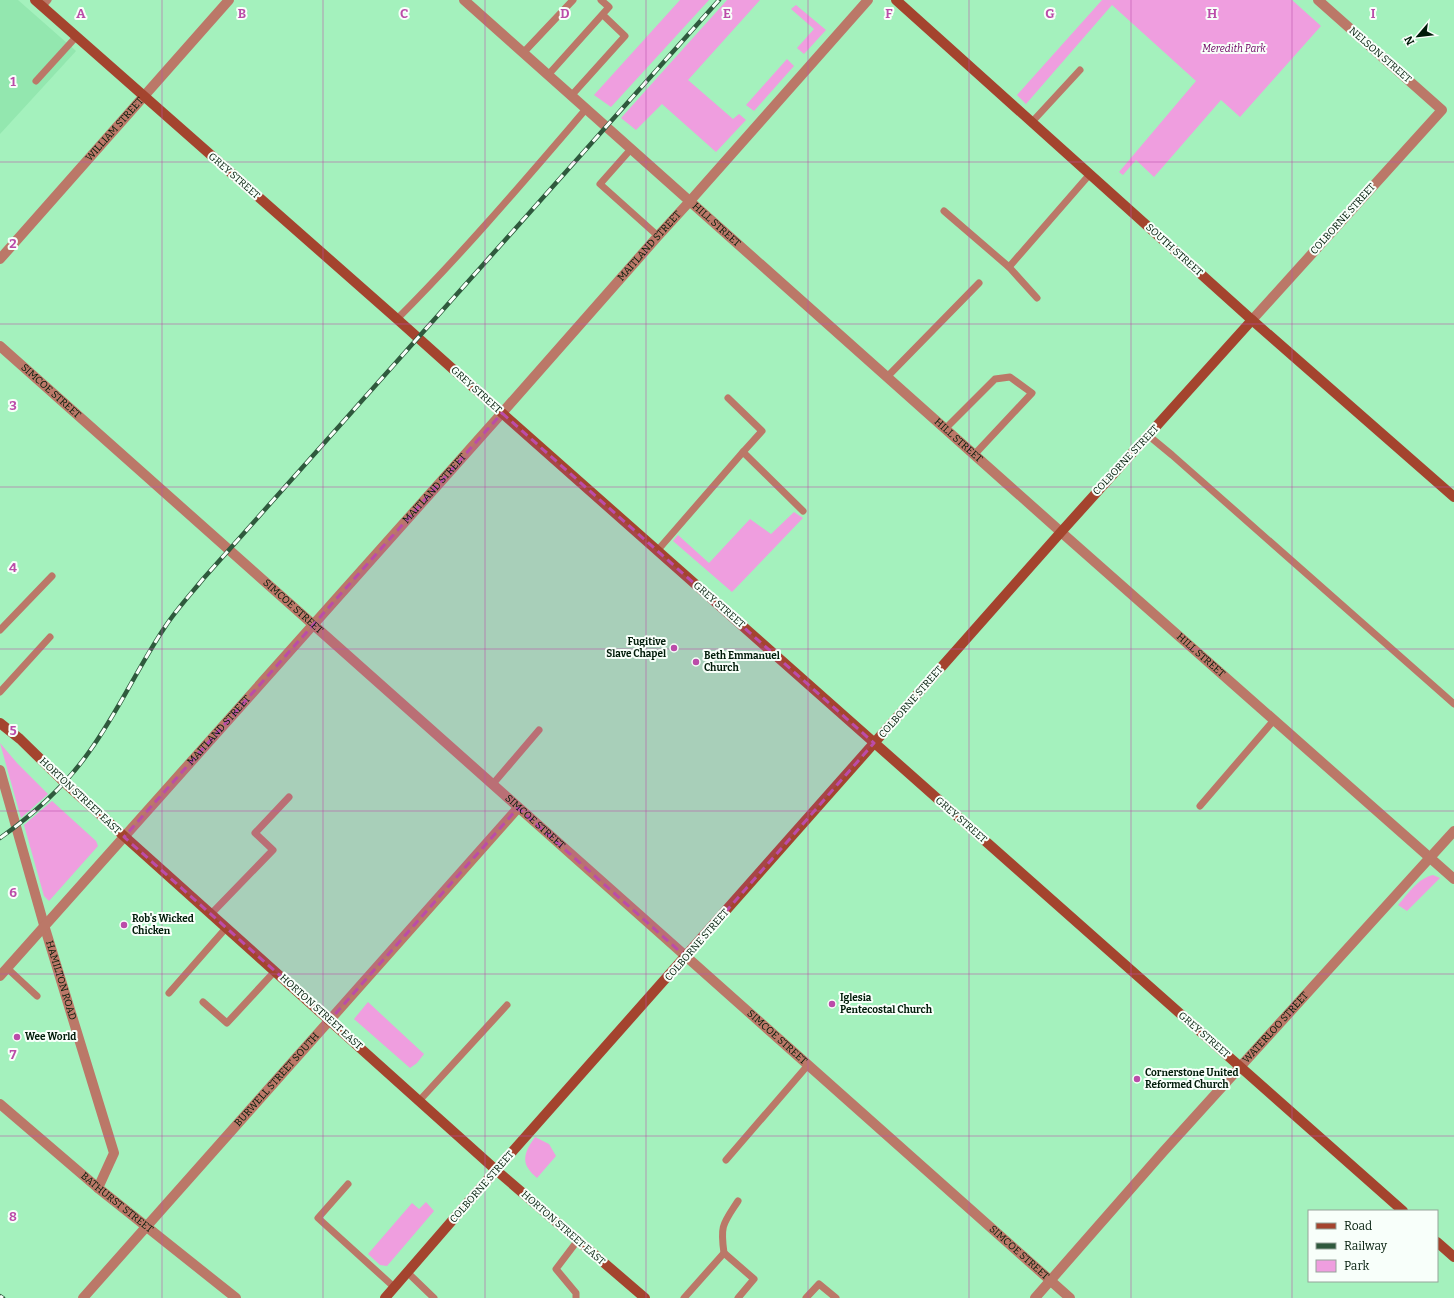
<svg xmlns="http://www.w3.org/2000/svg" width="1454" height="1298" font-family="Bitter,serif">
<rect width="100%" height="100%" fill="#a4f1bd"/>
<!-- built -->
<path fill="#93e7af" d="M0,0H18L76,51L0,134Z"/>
<!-- green -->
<g fill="#ef9edf">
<path d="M680,0H709L611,107L594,95Z"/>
<path d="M727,0H760L688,80L733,119L739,114L746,120L716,152L662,104L636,130L621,118Z"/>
<path d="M1102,0H1292L1321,26L1240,117L1221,100L1154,177L1136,160L1123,175L1119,172L1196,81L1112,5L1026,104L1017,95Z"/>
<path d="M796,5L826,30L804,54L797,48L814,29L791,9Z"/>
<path d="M787,59L794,66L754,111L746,105Z"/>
<path d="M794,512L803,518L732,592L673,541L678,535L709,563L750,519L771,534Z"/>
<path d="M0,743L17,763L48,794L21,818Z"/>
<path d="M52,801L96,841L98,846L49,901L44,896L24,825Z"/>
<path d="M1433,875L1440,878L1407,911L1398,905C1408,894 1418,878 1433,875Z"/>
<path d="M368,1002L424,1054L417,1063L410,1068L354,1019Z"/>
<path d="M535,1137L549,1144L556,1156L537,1178C534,1175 530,1172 528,1168C521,1157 529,1146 535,1137Z"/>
<path d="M426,1202L434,1211L387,1266L380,1265L368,1254L412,1203L419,1209Z"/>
</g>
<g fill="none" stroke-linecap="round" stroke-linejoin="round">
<!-- lane -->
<g stroke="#bb7868" stroke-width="7">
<path d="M42,7L48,0"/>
<path d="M524,52L573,0"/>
<path d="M548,75L609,7L601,0"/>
<path d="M36,81L76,37"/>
<path d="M571,96L625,36L603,15"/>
<path d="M1032,122L1080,70"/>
<path d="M631,149L600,184L658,236"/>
<path d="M944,211L1009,267L1090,174"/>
<path d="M1009,267L1037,298"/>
<path d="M397,319C464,252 525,180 586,109"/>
<path d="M887,377L979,283"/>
<path d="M728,398L762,431L743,452"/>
<path d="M945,429L995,379L1010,377L1032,393L974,455"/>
<path d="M1149,436L1172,455L1454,704"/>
<path d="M657,551L743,452L803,511"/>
<path d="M0,630L52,576"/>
<path d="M0,692L50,637"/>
<path d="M492,785L539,730"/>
<path d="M1200,806L1274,720"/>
<path d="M211,914L273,850L255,833L289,797"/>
<path d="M7,968L37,996"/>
<path d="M169,993L226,928"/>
<path d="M203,1002L227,1023L275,971"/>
<path d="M419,1101L507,1005"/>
<path d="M726,1160L808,1065"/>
<path d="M348,1184L318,1218L394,1287"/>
<path d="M724,1253C720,1225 723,1224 738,1201"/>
<path d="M407,1272L434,1298"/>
<path d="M576,1298V1293L556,1269L578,1240"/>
<path d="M684,1298L724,1253L754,1279L738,1298"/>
<path d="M806,1298L819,1284L836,1298"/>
</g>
<!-- street -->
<g stroke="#bb7868" stroke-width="10">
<path id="s1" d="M464,0L1061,532L1454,879"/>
<path id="s2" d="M0,259L229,0"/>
<path d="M1252,320L1442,110L1318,0"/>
<path id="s3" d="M0,346L1070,1298"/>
<path id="s4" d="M0,770L44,925L114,1153L98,1188"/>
<path id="s5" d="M0,976L502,413L658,236L690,201L868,0"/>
<path id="s6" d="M0,1104L98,1188L236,1298"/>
<path id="s7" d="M83,1298L518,808"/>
<path id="s8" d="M1035,1298L1163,1152L1454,831"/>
</g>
<!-- secondary -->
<g stroke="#a4442e" stroke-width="10">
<path d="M35,0L397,319L502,413L1403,1211"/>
<path d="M896,0L1252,320L1454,497"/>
<path d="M0,723L20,739L64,782L115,828L496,1170L645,1298"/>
<path d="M1437,1242L1454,1257"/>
<path d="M385,1298L496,1170L1061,532L1252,320"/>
</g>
<defs>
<g id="rail">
<path d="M0,838C34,814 65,786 89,752C118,712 138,667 165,627C176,610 190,595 203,579L719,0"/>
<path d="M0,1296L3,1298"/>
</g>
</defs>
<!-- rail casing -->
<use href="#rail" stroke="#2f593d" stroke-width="4.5"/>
<!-- rail -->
<use href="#rail" stroke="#f8fffa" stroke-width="3" stroke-dasharray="9" stroke-linecap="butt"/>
</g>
<!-- marked area -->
<path fill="#bb4ca9" fill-opacity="0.2" stroke="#bb4ca9" stroke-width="3" stroke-dasharray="8 5" stroke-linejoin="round" d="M502,413L874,743L686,957L518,808L330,1020L124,837Z"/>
<!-- grid -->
<path fill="none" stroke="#bb4ca9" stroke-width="1" stroke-opacity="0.55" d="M162,0V1298M323,0V1298M485,0V1298M646,0V1298M808,0V1298M969,0V1298M1131,0V1298M1292,0V1298M0,162H1454M0,324H1454M0,487H1454M0,649H1454M0,811H1454M0,974H1454M0,1136H1454"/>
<!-- markers -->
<g fill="#bb4ca9" stroke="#f8fffa" stroke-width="1.5">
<circle cx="674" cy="648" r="4"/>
<circle cx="696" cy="662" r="4"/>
<circle cx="124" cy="925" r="4"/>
<circle cx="832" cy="1004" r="4"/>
<circle cx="17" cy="1037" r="4"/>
<circle cx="1137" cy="1079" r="4"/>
</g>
<g text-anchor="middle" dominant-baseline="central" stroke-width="4" stroke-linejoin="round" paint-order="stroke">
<!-- park labels -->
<g font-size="10" font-style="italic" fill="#6c0060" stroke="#f8fffa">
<text x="1234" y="49">Meredith Park</text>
</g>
<!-- street labels -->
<g font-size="10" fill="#001b09" stroke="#f8fffa">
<text transform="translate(1380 55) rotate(41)">NELSON STREET</text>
<text stroke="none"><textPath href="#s2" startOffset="173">WILLIAM STREET</textPath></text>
<text transform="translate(234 176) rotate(41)">GREY STREET</text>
<text transform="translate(1343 219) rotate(-48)">COLBORNE STREET</text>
<text stroke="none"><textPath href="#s1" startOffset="338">HILL STREET</textPath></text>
<text stroke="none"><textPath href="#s5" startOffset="977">MAITLAND STREET</textPath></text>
<text transform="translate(1174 250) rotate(42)">SOUTH STREET</text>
<text transform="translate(476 390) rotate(42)">GREY STREET</text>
<text stroke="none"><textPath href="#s3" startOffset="68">SIMCOE STREET</textPath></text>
<text stroke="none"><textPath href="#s1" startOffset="662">HILL STREET</textPath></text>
<text transform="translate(1126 460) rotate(-47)">COLBORNE STREET</text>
<text stroke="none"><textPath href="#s5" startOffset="653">MAITLAND STREET</textPath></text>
<text transform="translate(719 605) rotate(41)">GREY STREET</text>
<text stroke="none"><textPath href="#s3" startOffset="392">SIMCOE STREET</textPath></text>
<text stroke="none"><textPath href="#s1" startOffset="986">HILL STREET</textPath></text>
<text transform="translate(911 702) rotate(-49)">COLBORNE STREET</text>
<text stroke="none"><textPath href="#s5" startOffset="329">MAITLAND STREET</textPath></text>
<text transform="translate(80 796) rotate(43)">HORTON STREET EAST</text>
<text transform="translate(961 820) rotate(41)">GREY STREET</text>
<text stroke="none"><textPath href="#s3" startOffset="716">SIMCOE STREET</textPath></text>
<text transform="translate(697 945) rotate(-49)">COLBORNE STREET</text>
<text stroke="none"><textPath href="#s4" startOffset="219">HAMILTON ROAD</textPath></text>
<text transform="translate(321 1012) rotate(42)">HORTON STREET EAST</text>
<text stroke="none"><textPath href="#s8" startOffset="362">WATERLOO STREET</textPath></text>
<text transform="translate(1204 1035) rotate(41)">GREY STREET</text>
<text stroke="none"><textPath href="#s3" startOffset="1040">SIMCOE STREET</textPath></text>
<text stroke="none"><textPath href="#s7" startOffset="292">BURWELL STREET SOUTH</textPath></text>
<text transform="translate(482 1187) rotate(-49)">COLBORNE STREET</text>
<text stroke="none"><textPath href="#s6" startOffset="153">BATHURST STREET</textPath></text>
<text transform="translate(563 1228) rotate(41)">HORTON STREET EAST</text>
<text stroke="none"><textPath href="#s3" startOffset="1364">SIMCOE STREET</textPath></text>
</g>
<!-- poi labels -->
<g font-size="10" font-weight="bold" fill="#001b09" stroke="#f8fffa" text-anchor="start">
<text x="666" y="642" text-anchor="end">Fugitive<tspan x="666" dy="12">Slave Chapel</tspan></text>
<text x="704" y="656">Beth Emmanuel<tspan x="704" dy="12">Church</tspan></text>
<text x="132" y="919">Rob's Wicked<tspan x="132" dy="12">Chicken</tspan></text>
<text x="840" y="998">Iglesia<tspan x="840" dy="12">Pentecostal Church</tspan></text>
<text x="25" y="1037">Wee World</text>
<text x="1145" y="1073">Cornerstone United<tspan x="1145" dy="12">Reformed Church</tspan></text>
</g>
</g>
<g font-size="13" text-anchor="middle" font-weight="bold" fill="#bb4ca9" stroke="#f8fffa" stroke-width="4" stroke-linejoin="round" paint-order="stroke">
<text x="81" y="18">A</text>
<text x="242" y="18">B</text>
<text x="404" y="18">C</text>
<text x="565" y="18">D</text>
<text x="727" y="18">E</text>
<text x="889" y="18">F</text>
<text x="1050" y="18">G</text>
<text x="1212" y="18">H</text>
<text x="1373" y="18">I</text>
<text x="13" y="86">1</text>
<text x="13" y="248">2</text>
<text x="13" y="410">3</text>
<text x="13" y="572">4</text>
<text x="13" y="735">5</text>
<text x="13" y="897">6</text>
<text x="13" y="1059">7</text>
<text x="13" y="1221">8</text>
</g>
<!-- legend -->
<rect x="1308" y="1210" width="130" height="72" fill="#f8fffa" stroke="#95a49a"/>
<rect x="1316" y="1223" width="20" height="6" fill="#a4442e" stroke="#95a49a"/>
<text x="1344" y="1230" font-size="12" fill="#001b09">Road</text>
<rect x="1316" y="1243" width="20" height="6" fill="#2f593d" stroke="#95a49a"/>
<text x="1344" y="1250" font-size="12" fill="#001b09">Railway</text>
<rect x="1316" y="1260" width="20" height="12" fill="#ef9edf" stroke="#95a49a"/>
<text x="1344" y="1270" font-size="12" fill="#001b09">Park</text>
<!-- north arrow -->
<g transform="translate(1418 36) rotate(242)" stroke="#f8fffa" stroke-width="3" paint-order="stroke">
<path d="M0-3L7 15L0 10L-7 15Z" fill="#001b09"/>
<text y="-6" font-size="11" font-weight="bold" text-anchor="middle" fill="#001b09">N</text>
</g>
</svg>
